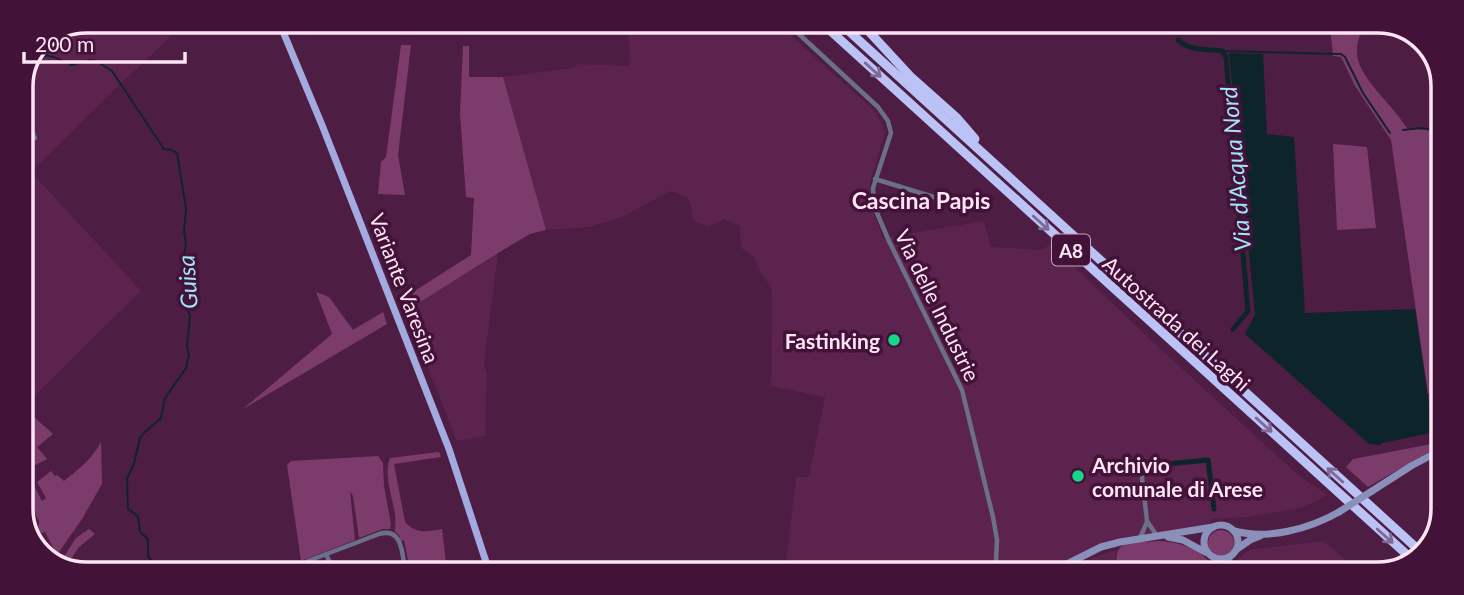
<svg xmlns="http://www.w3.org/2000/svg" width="1464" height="595" font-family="Lato,sans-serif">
<rect width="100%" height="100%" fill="#4e1d43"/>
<!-- built -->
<g fill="#5c234e">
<path d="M86,21H184L166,41L118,86L31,172L141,291L23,407L21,403V82L40,40Z"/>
<path d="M628,23L778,24L876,112L885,132L870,183L871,206L883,238L984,221L991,247L1042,250L1051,244L1140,330L1298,475L1328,495L1304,507L1249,517L1212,519L1209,524L1105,542L1043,573L785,572L796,477H809L825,397L771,386L772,304L771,287L761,273L754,257L741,248L740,226L724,219L709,227L693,220L691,205L687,197L670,191L624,216L590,227L546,230L503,77L573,68L578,64L630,66Z"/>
<path d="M498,253L484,363L487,375L485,436L457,441L406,311Z"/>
<path d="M1323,541L1363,574L1232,573L1238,559L1250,550Z"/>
<path d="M1117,550L1115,558L1118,573H1060L1086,560Z"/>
</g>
<!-- green -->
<g fill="#7c3c6b">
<path d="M1330,26H1364C1350,54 1358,67 1376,90C1387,102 1398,115 1407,128L1442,132L1440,352L1436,354L1440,380L1439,436L1436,430L1433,395L1428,393L1391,140L1355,86L1341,57L1333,56Z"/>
<path d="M401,45H411L398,155L405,195L378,194L381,162L386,157Z"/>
<path d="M463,46H469V77H503L546,230L530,234L498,253L406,311L402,299L471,255L474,198L466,197L460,114Z"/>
<path d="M1333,144L1367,147L1376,228L1337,230Z"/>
<path d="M316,292L329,297L353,330L383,312L387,324L243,409L332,334Z"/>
<path d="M21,403L23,407L53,434L37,447L47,459L26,470L42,501L46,498L37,482L51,471L55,476L57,475L64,481C79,469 92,459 101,442L102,484L82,519L57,555L45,532L41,533L38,530L39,521L21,485Z"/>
<path d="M1432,444L1436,448L1368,487L1346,467L1353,459Z"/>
<path d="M439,452L441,457L394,464L405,522C416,534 426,532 442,529L447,571L410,570L404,540L401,541L399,535L395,532C395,526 396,520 395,515C393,498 383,475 390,458Z"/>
<path d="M378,456L383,463L384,486L391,524L390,529H383L359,538L353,496L350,491L355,540L301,561L287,465L291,461Z"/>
<path d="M89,529L95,534L79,547L64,569L58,566L76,538Z"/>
<circle cx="1221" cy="543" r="13"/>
<path d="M1158,541C1182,542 1206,550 1216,573H1118C1111,537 1130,544 1158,541Z"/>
</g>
<!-- water -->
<path fill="#0e242b" d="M1229,53L1263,54L1267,134L1294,137L1305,313L1415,309L1431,418V433L1382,443L1381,445L1369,444L1245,334L1255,314Z"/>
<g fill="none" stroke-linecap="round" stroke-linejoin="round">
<!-- stream -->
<g stroke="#0e242b" stroke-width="2">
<path d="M1222,51L1341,54L1345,57L1363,93L1390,133"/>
<path d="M33,57C48,53 58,58 72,65L90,60L96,61L112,71L164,149L172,150L177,153L186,209L184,231L186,244L183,261L184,273L188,285L184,298L190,316L187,347L189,355L186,368L165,398L161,418L144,433L140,438L134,463L127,479L128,509L138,516L140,532L148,539V557L162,570"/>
<path d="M1403,130L1421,128L1442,131"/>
</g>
<!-- canal -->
<g stroke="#0e242b" stroke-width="5">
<path d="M1173,31L1174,25"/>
<path d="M1178,40C1189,51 1207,49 1222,51L1226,57L1248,311L1233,329"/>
<path d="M1158,465L1208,460L1214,509"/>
</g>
<!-- street -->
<g stroke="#6b6f89" stroke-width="4.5">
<path d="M788,24L878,107L888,121L891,133L873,188L874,206L889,241L962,390L993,517L997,540L996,561L999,573"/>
<path d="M21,110L35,138"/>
<path d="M875,179L937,198L967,209"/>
<path d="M21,251L28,243"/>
<path d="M1155,459L1147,463L1143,468L1142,478L1147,521L1157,536"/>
<path d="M1140,538L1147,522"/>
<path d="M326,554L333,570"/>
<path d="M1212,557L1222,573"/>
<path d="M308,561L379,534C403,527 402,554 405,570"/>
<path d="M54,564L59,557"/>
<path d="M992,573L996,562"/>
<path d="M1227,573L1231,556"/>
</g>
<!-- secondary -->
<g stroke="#8a90ba" stroke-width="7">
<path d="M1372,491L1411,466L1439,451"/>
<circle cx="1221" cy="542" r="17"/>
<path d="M1234,531C1268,540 1309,529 1339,512"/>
<path d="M1168,537L1183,540L1205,552"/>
<path d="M1237,549L1250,540L1260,536"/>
<path d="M1049,573L1101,547L1120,542L1213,527"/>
</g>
<!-- primary -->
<path stroke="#a2aadf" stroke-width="7" d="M279,22L322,125L449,449L489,571"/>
<!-- highway -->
<g stroke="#bbc3f6" stroke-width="9">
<path d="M823,24L1415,562"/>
<path d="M841,24L1422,553"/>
<path d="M862,24L910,76L956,117L975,139"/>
</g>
<!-- secondary-bridge -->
<path stroke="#8a90ba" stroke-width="7" d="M1339,512L1372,491"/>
</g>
<!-- one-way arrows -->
<defs><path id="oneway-shaft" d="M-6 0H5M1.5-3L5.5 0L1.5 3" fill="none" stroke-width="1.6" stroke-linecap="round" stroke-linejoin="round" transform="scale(1.75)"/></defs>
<g stroke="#7f6a97">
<use href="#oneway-shaft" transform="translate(873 70) rotate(42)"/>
<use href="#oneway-shaft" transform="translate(1041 223) rotate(42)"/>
<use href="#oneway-shaft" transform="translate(1264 425) rotate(42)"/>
<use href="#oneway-shaft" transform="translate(1335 475) rotate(-138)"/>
<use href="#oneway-shaft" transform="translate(1385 536) rotate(42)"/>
</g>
<!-- markers -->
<g fill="#15d989" stroke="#431238" stroke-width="2.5">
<circle cx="894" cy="340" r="7"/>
<circle cx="1078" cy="476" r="7"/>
</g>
<g text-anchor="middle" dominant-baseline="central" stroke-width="7" stroke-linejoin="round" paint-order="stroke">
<!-- shield labels -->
<rect fill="#431238" stroke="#c6a5bc" stroke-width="2" x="1052" y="234.5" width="38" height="31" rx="5"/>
<g font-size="19" font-weight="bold" fill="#fee4f5">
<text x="1071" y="250">A8</text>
</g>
<!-- street labels -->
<g font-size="21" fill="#fee4f5" stroke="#431238">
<text transform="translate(405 288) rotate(69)">Variante Varesina</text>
<text transform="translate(938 305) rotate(64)">Via delle Industrie</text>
<text transform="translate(1177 323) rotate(42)">Autostrada dei Laghi</text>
</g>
<!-- poi labels -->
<g font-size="21" font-weight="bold" fill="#fee4f5" stroke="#431238" text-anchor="end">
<text x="880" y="340">Fastinking</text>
<text x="1092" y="464" text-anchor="start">Archivio<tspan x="1092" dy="24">comunale di Arese</tspan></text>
</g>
<!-- water labels -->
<g font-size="23" font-style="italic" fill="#a1e5f9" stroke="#431238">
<text transform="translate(1235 169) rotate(-95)">Via d'Acqua Nord</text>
<text transform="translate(187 282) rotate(-94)">Guisa</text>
</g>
<!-- neighbourhood labels -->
<g font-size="23" font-weight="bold" fill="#fee4f5" stroke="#431238">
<text x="921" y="200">Cascina Papis</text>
</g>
</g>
<!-- crop -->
<path d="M0 0H1464V595H0ZM86 33H1378A53 53 0 0 1 1431 86V509A53 53 0 0 1 1378 562H86A53 53 0 0 1 33 509V86A53 53 0 0 1 86 33Z" fill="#431238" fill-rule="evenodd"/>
<path fill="none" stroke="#fee4f5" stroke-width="3.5" d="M86 33H1378A53 53 0 0 1 1431 86V509A53 53 0 0 1 1378 562H86A53 53 0 0 1 33 509V86A53 53 0 0 1 86 33Z"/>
<!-- scale -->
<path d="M24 52v10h161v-10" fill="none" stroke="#fee4f5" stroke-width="3.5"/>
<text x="35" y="52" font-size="21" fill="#fee4f5" stroke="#431238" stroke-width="5" paint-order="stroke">200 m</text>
</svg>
